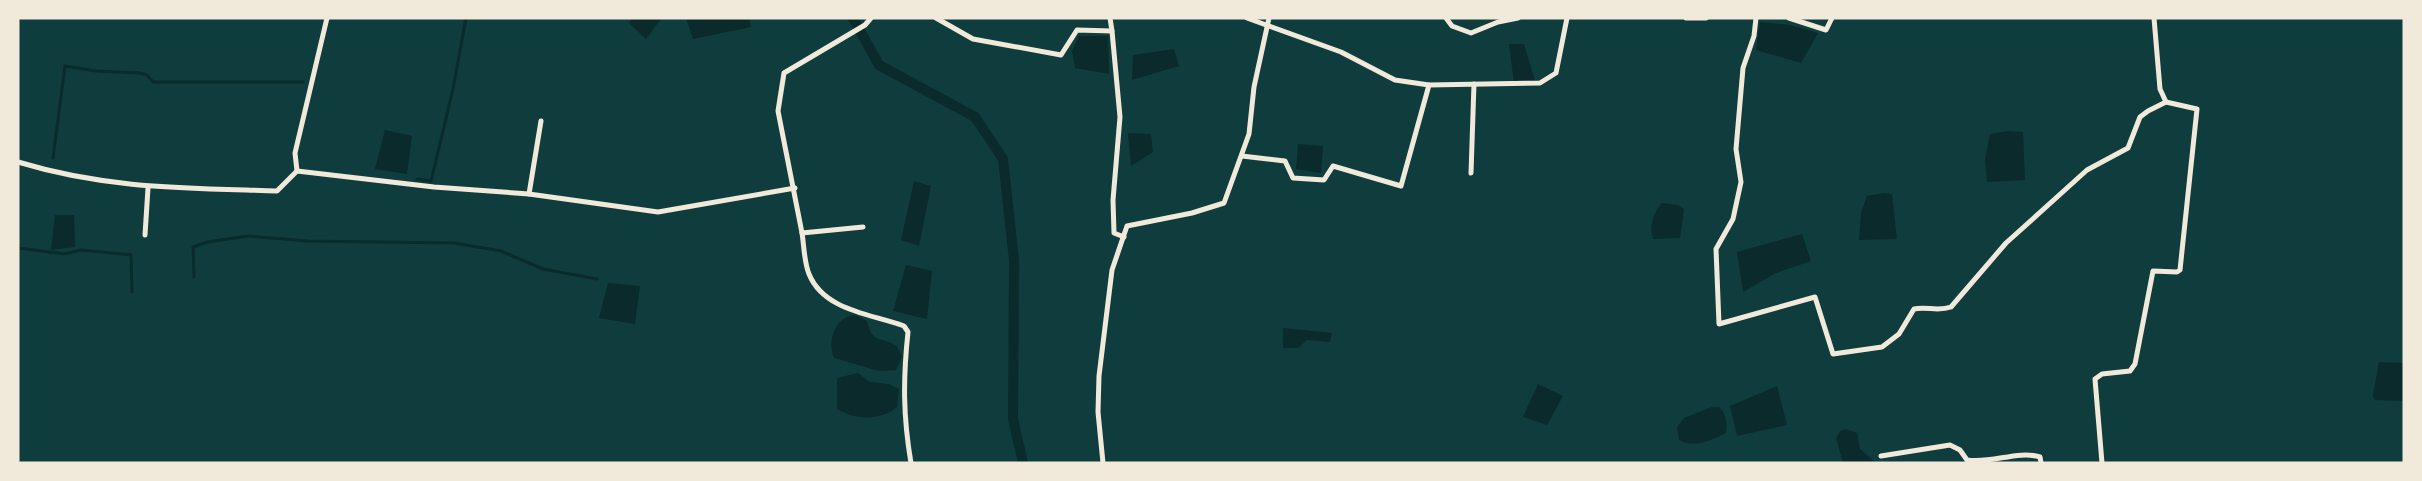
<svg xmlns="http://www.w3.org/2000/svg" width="2422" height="481" font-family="'Open Sans',sans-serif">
<rect width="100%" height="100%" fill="#0f3d3e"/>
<!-- water -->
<g fill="#0a2a2b">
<path d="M632,18H660L661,19L646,39L629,23Z"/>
<path d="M686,18H749L751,27L693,39Z"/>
<path d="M1760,22L1790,25L1818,33L1801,63L1756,50Z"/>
<path d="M1079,36H1108L1109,74L1075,68L1072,51Z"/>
<path d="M1509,44H1524L1535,81L1514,83Z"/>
<path d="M1174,49L1179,66L1132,80L1133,55Z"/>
<path d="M385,130L412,136L407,174L375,169Z"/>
<path d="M2008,131L2023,132L2025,180L1987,182L1985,160L1990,134Z"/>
<path d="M1128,133L1151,134L1153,152L1131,166Z"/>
<path d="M1298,144L1323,146L1321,173L1296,169Z"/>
<path d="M914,181L931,186L919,246L901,240Z"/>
<path d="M1883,193L1892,194L1897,239L1859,240L1861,213L1867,196Z"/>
<path d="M1662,203L1678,205L1684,209L1680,238L1653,239C1649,226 1653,213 1662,203Z"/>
<path d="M55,215H74L75,247L51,250Z"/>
<path d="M1802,234L1811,261L1776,273L1743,292L1737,252Z"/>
<path d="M906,265L932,271L927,319L893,311Z"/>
<path d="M608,283L640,286L635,324L599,318Z"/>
<path d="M855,315L867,321C873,345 879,335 897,346L902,357L896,370L879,371L834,358C827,340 835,317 855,315Z"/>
<path d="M1283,328L1332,333L1330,342L1307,340L1298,348H1283Z"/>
<path d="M2379,362L2404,363V401L2374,400L2373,395Z"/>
<path d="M858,373L870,382L889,384L899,389L897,407C881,421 855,420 837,409V378Z"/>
<path d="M1538,384L1563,396L1547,425L1523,417Z"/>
<path d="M1777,386L1787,425L1737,436L1730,406Z"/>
<path d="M1712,407H1719C1726,413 1728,424 1726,433C1711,440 1695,449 1679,440L1677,427L1684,418Z"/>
<path d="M1846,429L1857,433L1860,449L1876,463H1843L1836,438L1840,431Z"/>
</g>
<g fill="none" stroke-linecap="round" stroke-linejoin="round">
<!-- stream -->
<g stroke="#0a2a2b" stroke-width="3">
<path d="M53,158L65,66L96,71L140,73L147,75L153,82H303"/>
<path d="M417,179L431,181L453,89L466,18"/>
<path d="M18,248L65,254L81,250L131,255L132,292"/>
<path d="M194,277L193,247L208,242L248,236L307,241L454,243L501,251L543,269L597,279"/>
</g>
<!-- canal -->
<path stroke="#0a2a2b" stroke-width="10" d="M853,18L879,65L975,117L1003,159L1014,260L1013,419L1023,463"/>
<!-- minor -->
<g stroke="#f1e9da" stroke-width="5">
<path d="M936,18L973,39L1061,55L1077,30L1112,31L1110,18"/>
<path d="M1247,18L1341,52L1395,80L1429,85"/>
<path d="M1446,18L1452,26L1471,33L1498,22L1518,18"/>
<path d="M1686,18H1706"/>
<path d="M1756,18L1754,36L1743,68L1736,149L1741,182L1733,219L1716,249L1719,324L1815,297L1833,354L1882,347L1899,334L1914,309C1927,306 1937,312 1951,307L2006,243L2087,170L2128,148L2140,117L2148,111L2166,102L2197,109L2180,270L2177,272L2153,271L2135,364L2130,371L2102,374L2095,379L2102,463"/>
<path d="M1789,18L1826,30L1832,18"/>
<path d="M2154,18L2160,89L2166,102"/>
<path d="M1112,31L1120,117L1113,200L1114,233L1124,237"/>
<path d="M1242,156L1285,161L1293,178L1324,180L1333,166L1401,186L1429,85L1540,83L1556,73L1567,18"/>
<path d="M18,162C107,189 186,188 277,191L297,171L434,187L529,194L658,212L795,188"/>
<path d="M297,171L295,153L327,18"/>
<path d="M1471,173L1474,84"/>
<path d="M529,194L541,121"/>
<path d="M863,227L802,233C804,245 804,262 809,274C824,311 872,314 904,326L908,332C903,379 903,416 911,463"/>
<path d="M802,233L778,111L784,73L865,25L871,18"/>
<path d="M145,235L148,188"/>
<path d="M1881,456L1950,445L1960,450L1967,460C1992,464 2017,450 2040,457L2041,463"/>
<path d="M1103,463L1098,412L1099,376L1112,270L1127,226L1192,213L1224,203L1249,134L1254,87L1269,18"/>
</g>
</g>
<!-- border -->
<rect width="2422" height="481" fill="none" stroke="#f1e9da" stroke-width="39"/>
</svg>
